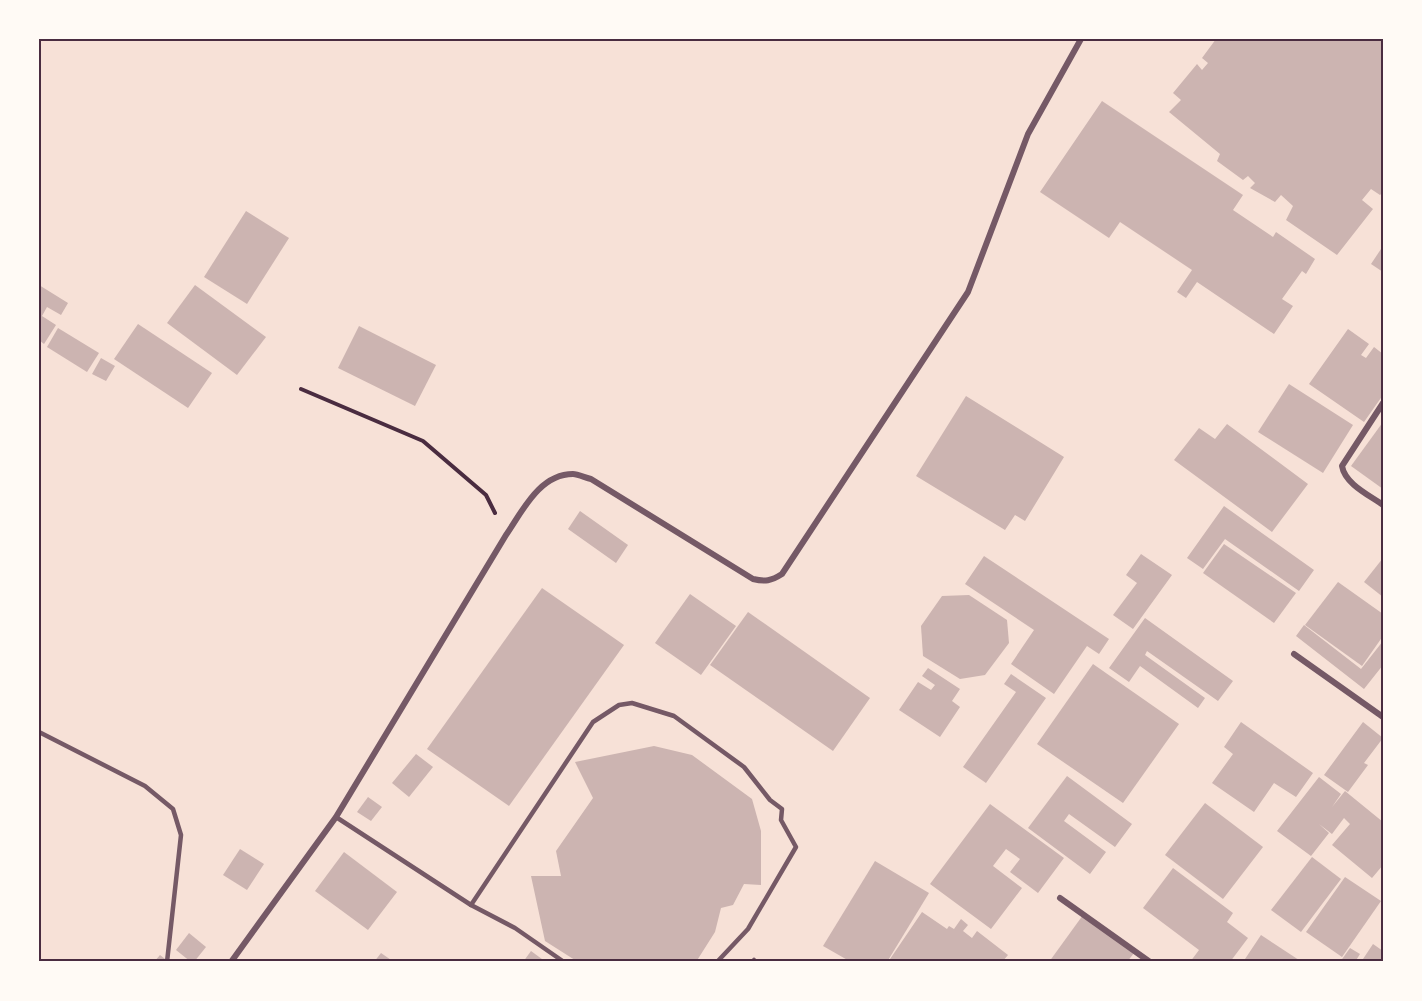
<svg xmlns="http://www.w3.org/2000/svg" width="1422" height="1001" font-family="Raleway,sans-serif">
<rect width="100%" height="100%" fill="#f7e1d7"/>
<!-- building -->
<g fill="#ccb4b1">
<path d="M1216,39H1383V192L1380,195L1371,189L1362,200L1373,209L1337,255L1286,220L1293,206L1281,195L1275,202L1250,188L1255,183L1248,176L1243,180L1217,161L1220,154L1169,112L1181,100L1173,93L1197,64L1202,70L1208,63L1202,58Z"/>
<path d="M1102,101L1243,195L1233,210L1273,237L1276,232L1315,259L1306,274L1302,271L1282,299L1293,306L1274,334L1197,282L1186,298L1177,292L1192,270L1120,222L1109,238L1040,192Z"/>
<path d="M246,211L289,238L247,304L204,277Z"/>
<path d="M1383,246V272L1371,264Z"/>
<path d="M39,285L68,303L61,315L47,307L42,316L56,325L44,344L39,340Z"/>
<path d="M195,285L266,337L237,375L167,323Z"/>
<path d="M138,324L212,373L188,408L114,359Z"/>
<path d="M359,326L436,365L415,406L338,368Z"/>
<path d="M58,328L99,353L87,372L47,347Z"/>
<path d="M1348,329L1369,344L1361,355L1366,358L1374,347L1383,354V395L1364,422L1309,384Z"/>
<path d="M101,358L115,366L106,381L92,374Z"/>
<path d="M1289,384L1353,425L1323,473L1258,432Z"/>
<path d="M966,396L1064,457L1025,521L1015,515L1005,530L916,476Z"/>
<path d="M1383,422V489L1351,466Z"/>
<path d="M1227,424L1308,484L1272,532L1174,460L1199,428L1215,439Z"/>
<path d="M1224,506L1314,570L1299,591L1225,539L1203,569L1187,558Z"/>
<path d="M580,511L628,545L616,563L568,529Z"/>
<path d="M1224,544L1296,593L1274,623L1203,573Z"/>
<path d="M1141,554L1172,575L1133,629L1113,615L1137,583L1126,575Z"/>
<path d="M984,556L1109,639L1099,654L1087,646L1054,694L1011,664L1034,630L965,584Z"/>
<path d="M1383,558V597L1364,582Z"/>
<path d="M1338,582L1383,614V636L1362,666L1305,625Z"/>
<path d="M542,588L624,645L509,806L427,749Z"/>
<path d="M690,594L736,626L701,675L655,643Z"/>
<path d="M969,595L1007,620L1009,643L985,675L960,679L923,656L921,626L942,596Z"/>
<path d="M748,612L870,698L833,751L710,665Z"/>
<path d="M1145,618L1233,681L1218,701L1147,651L1145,655L1205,698L1198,708L1140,666L1129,682L1109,668Z"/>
<path d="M1304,625L1361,669L1383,641V665L1364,689L1296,636Z"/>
<path d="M1093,664L1179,724L1123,803L1037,744Z"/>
<path d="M928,668L960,689L952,701L960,707L940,737L899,710L918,682L931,690L935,685L922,676Z"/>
<path d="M1011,674L1046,698L986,783L963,767L1016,692L1004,684Z"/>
<path d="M1241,722L1313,773L1296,797L1274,783L1254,812L1212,783L1233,754L1224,747Z"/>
<path d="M1363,722L1383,738L1364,763L1368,765L1348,792L1324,775Z"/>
<path d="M654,746L692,755L752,799L761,831V885L744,884L733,905L721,908L715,932L696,962H578L545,941L531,876H561L556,851L593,798L575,762Z"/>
<path d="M416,754L433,767L409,797L392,783Z"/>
<path d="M1067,776L1132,824L1115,847L1069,814L1064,821L1106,852L1090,874L1028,828Z"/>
<path d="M1319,777L1341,794L1332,807L1345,791L1383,822V865L1372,878L1332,845L1350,824L1344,818L1332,834L1319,824L1329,833L1311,856L1277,831Z"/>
<path d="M368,797L382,807L371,821L357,812Z"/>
<path d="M1205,803L1263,847L1223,899L1165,855Z"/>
<path d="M990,804L1064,858L1038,893L1010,872L1020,859L1006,849L993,866L1022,888L991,929L930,884Z"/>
<path d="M240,849L264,864L247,890L223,875Z"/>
<path d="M344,852L397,892L368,930L315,891Z"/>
<path d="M1312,857L1341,879L1301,932L1271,910Z"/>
<path d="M875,861L929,893L887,962H851L823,946Z"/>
<path d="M1173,868L1233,913L1227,922L1248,938L1230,962H1190L1199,950L1143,908Z"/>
<path d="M1345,877L1381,901L1342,957L1306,932Z"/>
<path d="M922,912L947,929L949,926L954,929L961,919L968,925L963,931L972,938L977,931L1008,955L1002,962H888Z"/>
<path d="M1083,915L1134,953L1127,962H1049Z"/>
<path d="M189,933L206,947L194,962H191L176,950Z"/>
<path d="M1261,935L1302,962H1243Z"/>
<path d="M1373,944L1383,951V962H1361Z"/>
<path d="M1350,948L1360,954L1355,962H1340Z"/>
<path d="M531,951L546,962H523Z"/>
<path d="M381,953L394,962H374Z"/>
<path d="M160,955L169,962H154Z"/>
</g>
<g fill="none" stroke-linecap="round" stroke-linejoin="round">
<!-- path -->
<path stroke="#4a2c40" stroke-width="4" d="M301,389L423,441L486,495L495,513"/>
<!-- service -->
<g stroke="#755966" stroke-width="4.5">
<path d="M39,732L145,786L173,809L181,835L167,962"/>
<path d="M336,817L471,905L593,722L619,705L632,703L674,716L744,767L770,800L782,809L781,820L796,847L748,929L717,962"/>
<path d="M471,905L515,928L564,962"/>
<path d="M752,962L754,960"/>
</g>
<!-- minor -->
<g stroke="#755966" stroke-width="6">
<path d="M1383,403L1342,466C1345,484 1369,495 1383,505"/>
<path d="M1294,654L1383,717"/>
<path d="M1060,898L1150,962"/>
<path d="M231,962L336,817L506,535C522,512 539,474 573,474C578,474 586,478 591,479L753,579C765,582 771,581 782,574L968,292L1028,134L1081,39"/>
</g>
</g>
<!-- border -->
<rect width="1422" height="1001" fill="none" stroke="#fffaf5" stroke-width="81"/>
<rect x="40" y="40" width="1342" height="920" fill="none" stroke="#4a2c40" stroke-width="2"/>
</svg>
